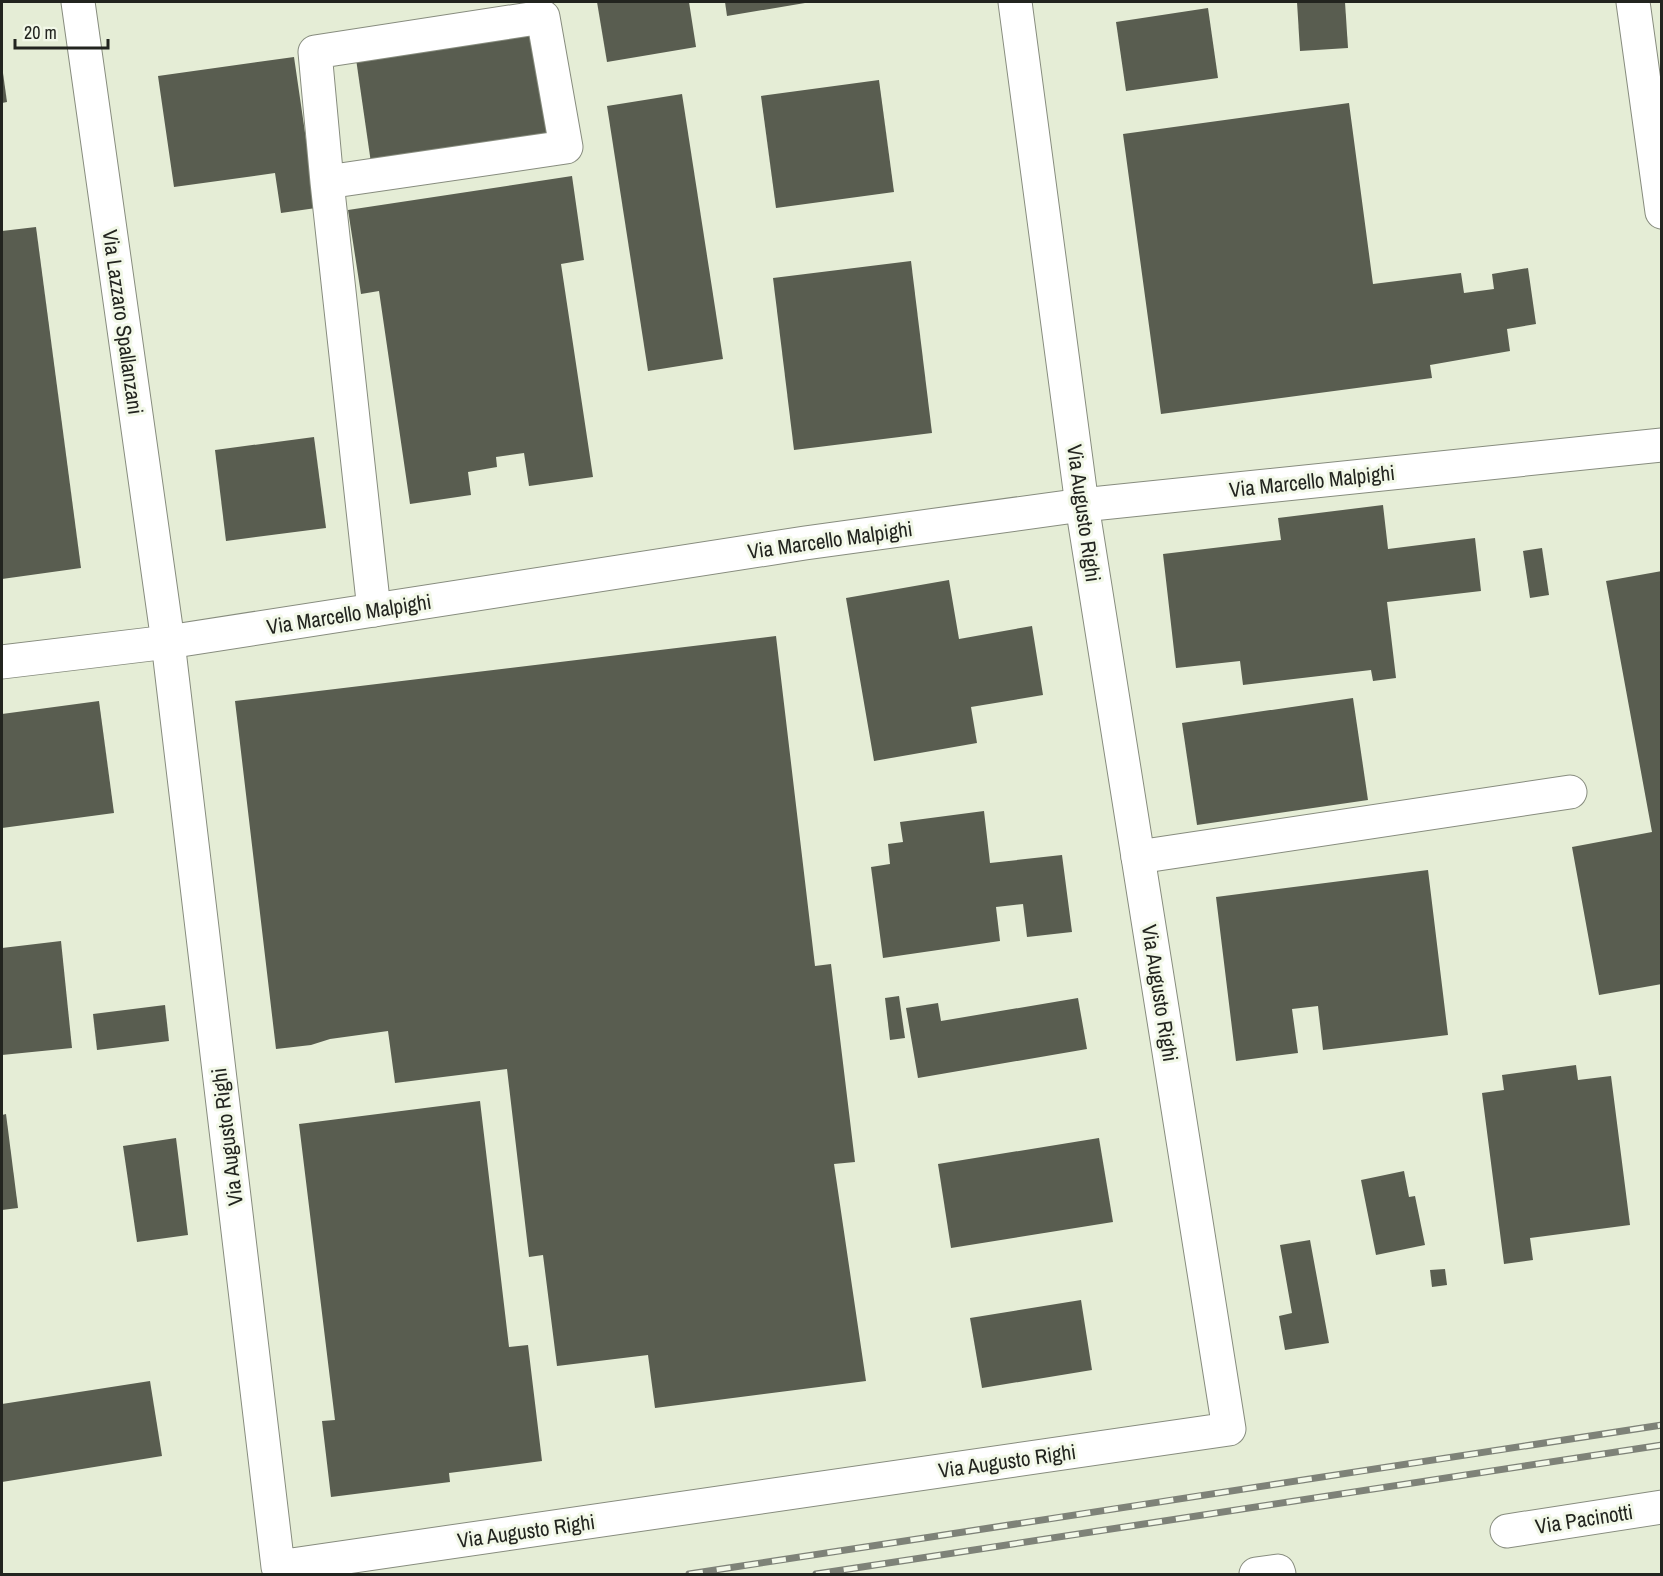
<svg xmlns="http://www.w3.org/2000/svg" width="1663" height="1576" font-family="'Archivo Narrow',sans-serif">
<rect width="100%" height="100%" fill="#f2f8e8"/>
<!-- built -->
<rect fill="#e5edd6" x="2" y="2" width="1659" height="1572"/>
<!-- building -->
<g fill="#595d50">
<path d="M597,2H689L696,47L607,62Z"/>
<path d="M725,2H805V3L727,16Z"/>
<path d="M1297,2H1345L1348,48L1300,51Z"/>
<path d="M1208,8L1218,78L1126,91L1116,22Z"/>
<path d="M543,25L559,135L371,163L355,52Z"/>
<path d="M294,57L316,208L281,213L275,173L174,187L158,76Z"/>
<path d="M2,73H3L7,102L2,103Z"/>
<path d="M879,80L894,192L776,208L761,96Z"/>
<path d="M682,94L723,359L648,371L607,106Z"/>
<path d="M1349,103L1373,284L1461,273L1464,293L1494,289L1492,274L1528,268L1536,324L1507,329L1510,351L1430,365L1432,378L1161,414L1123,134Z"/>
<path d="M572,176L584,260L561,264L593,477L529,486L524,453L496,457L497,467L468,472L471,495L410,504L379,291L361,294L348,210Z"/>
<path d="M36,227L81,568L2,579V231Z"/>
<path d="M911,261L932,433L794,450L773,278Z"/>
<path d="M314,437L326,528L226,541L215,450Z"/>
<path d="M1383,505L1388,549L1475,538L1481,591L1387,602L1396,678L1373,681L1371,670L1243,685L1240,661L1176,668L1163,554L1281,540L1278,518Z"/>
<path d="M1542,548L1549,595L1530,598L1523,551Z"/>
<path d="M1662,571V984L1599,995L1572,847L1652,832L1606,581Z"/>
<path d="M949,580L959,639L1032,626L1043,695L971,707L977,743L874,761L846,598Z"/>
<path d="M776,636L815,966L831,964L855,1162L834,1164L866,1381L655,1408L648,1355L557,1366L543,1255L529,1257L507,1069L395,1083L388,1031L330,1039L311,1045L276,1049L235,701Z"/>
<path d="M1353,698L1368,800L1197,825L1182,723Z"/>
<path d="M99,701L114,813L2,828V714Z"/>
<path d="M984,811L990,863L1062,855L1072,932L1027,937L1023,904L996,907L1000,941L883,958L871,867L890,864L888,844L903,842L900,822Z"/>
<path d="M1428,870L1448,1035L1323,1050L1318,1006L1292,1009L1298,1053L1236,1061L1216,897Z"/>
<path d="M61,941L72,1048L2,1055V948Z"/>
<path d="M899,996L905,1038L890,1040L885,998Z"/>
<path d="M1078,998L1087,1049L918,1078L906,1008L938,1003L941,1021Z"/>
<path d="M165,1005L169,1041L97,1050L93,1014Z"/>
<path d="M1576,1065L1578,1080L1611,1076L1630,1225L1530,1238L1533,1260L1504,1264L1482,1093L1504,1090L1502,1075Z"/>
<path d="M480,1101L509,1347L528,1345L542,1461L449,1473L450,1482L331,1497L322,1421L335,1420L299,1124Z"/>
<path d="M6,1114L18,1208L2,1210V1115Z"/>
<path d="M176,1138L188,1235L137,1242L123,1146Z"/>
<path d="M1099,1138L1113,1222L951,1248L938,1164Z"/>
<path d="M1404,1171L1409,1197L1415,1196L1425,1245L1376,1255L1361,1180Z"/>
<path d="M1310,1240L1329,1343L1285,1350L1279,1316L1292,1313L1280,1245Z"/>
<path d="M1445,1269L1447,1285L1432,1287L1430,1270Z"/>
<path d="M1081,1300L1092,1370L982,1388L970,1318Z"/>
<path d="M150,1381L162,1456L2,1482V1404Z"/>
</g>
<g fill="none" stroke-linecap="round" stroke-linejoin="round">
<defs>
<g id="minor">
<path d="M78,2L168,642L278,1567L1229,1429L1082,505L1015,2"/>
<path d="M1633,2L1662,212"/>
<path d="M327,182L566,147L543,17L315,52L327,182L374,610"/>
<path d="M2,662L168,642L805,543L1082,505L1662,445"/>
<path d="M1138,857L1570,792"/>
<path d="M1507,1531L1662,1507"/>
<path d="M1256,1574L1278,1571L1279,1574"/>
</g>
</defs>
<!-- minor casing -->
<use href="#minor" stroke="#878c7e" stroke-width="35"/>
<!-- minor -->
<use href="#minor" stroke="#fff" stroke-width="33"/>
<defs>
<g id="rail">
<path d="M689,1574L1662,1425"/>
<path d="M816,1574L1662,1445"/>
</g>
</defs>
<!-- rail casing -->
<use href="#rail" stroke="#7e8278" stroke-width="7"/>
<!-- rail -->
<use href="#rail" stroke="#f2f8e8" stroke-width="4.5" stroke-dasharray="14" stroke-linecap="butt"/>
</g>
<g text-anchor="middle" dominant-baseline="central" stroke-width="6" stroke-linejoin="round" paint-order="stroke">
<!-- street labels -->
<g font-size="21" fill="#22241f" stroke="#f2f8e8">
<text transform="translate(123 322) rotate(82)">Via Lazzaro Spallanzani</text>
<text transform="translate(1312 481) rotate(-6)">Via Marcello Malpighi</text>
<text transform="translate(1084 513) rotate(82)">Via Augusto Righi</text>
<text transform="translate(830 540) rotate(-8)">Via Marcello Malpighi</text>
<text transform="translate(349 614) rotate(-9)">Via Marcello Malpighi</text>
<text transform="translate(1160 993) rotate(81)">Via Augusto Righi</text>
<text transform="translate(227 1137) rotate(-97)">Via Augusto Righi</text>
<text transform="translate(1007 1461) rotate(-8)">Via Augusto Righi</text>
<text transform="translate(1584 1519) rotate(-9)">Via Pacinotti</text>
<text transform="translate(526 1531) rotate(-8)">Via Augusto Righi</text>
</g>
</g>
<!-- border -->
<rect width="1663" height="1576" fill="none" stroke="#22241f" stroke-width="6"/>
<!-- scale -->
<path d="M15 39v9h93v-9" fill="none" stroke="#22241f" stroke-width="3"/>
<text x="24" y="39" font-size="18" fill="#22241f" stroke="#f2f8e8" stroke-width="4.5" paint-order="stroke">20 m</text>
</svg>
